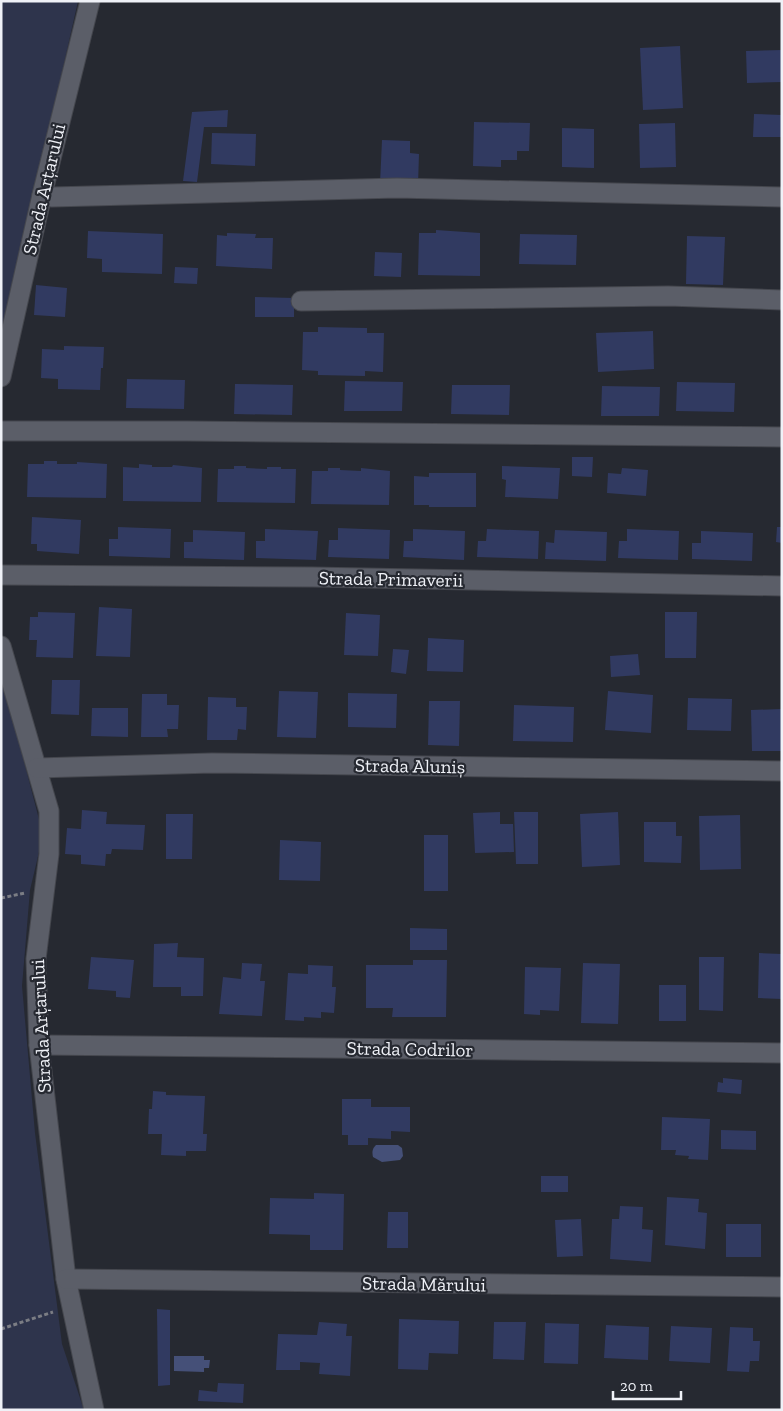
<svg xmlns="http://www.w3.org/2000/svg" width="783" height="1411" font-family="'Zilla Slab',serif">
<rect width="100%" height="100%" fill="#262931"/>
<!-- green -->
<g fill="#2e344c">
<path d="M1,1H78L1,345Z"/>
<path d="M1,672L43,835L30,890L22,986L35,1133L62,1344L84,1410H1Z"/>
</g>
<!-- water -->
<g fill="#455078">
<path d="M376,1145H398L402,1148L403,1156L400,1160L382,1162L373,1157C372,1152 372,1149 376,1145Z"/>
<path d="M174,1356H204V1360H210L209,1368H204V1372L174,1371Z"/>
</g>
<!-- building -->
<g fill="#313a61">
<path d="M680,46L683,108L643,110L640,48Z"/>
<path d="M782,50V82L747,83L746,51Z"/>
<path d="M228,110L227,127H204L197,182L183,181L192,112Z"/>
<path d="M754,114L782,115V137H753Z"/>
<path d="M474,122L530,123L529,151H517V160H501V167L473,166Z"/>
<path d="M675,123L676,167L640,168L639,124Z"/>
<path d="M562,128L594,129V168L562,167Z"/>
<path d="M212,133L256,134L255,166L211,164Z"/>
<path d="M382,140L410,141V153L419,154L418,185L380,184Z"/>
<path d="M436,230L480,233V276L418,275L419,233H436Z"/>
<path d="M88,231L163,234L162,274L102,272V259L87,258Z"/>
<path d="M227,233L256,234L255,238H273L272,269L216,266L217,235L227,236Z"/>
<path d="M520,234L577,235L576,265L519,264Z"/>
<path d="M687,236L725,237L723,285L686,284Z"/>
<path d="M375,252L402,253L401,277L374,276Z"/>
<path d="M175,267L198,268L197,284L174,283Z"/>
<path d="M36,285L67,288L65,317L34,315Z"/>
<path d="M255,297L294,298V317H255Z"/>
<path d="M318,327L367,328V333H384L383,372L365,371V376L318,375V371L302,370L303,332H318Z"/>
<path d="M653,331L654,369L598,372L596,333Z"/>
<path d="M64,346L104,347L103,368H101L100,390L58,389V379L41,378L42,349L64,350Z"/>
<path d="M127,379L185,380L184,409L126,408Z"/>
<path d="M345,381L403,382L402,411H344Z"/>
<path d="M677,382L735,383L734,412L676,411Z"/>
<path d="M235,384L293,385L292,415L234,414Z"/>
<path d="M452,385H510L509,415L451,414Z"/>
<path d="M602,386L660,387L659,416H601Z"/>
<path d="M572,457H593L592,477L572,476Z"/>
<path d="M44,461H57V464H77V462L107,464L106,498L27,497L28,464H44Z"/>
<path d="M139,464L152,465V467H172L173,465L202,468L201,502L123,501V467L139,468Z"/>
<path d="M234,466H246V468L267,469V467H281V469H296L295,503L217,502L218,469H234Z"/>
<path d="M502,466L560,468L558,499L505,497L506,480L502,479Z"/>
<path d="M328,468H340V470L361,471V468L390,471L389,505L311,504L312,471H328Z"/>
<path d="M622,468L648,470L646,496L607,493L608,473L621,474Z"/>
<path d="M429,473H476V507H429V505H414V476L429,477Z"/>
<path d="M32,517L81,520L79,554L37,551V544H31Z"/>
<path d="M118,527L171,529L170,558L109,556V539H118Z"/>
<path d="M777,527H782V543L776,542Z"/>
<path d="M338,528L390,530L389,559L328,557L329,540H338Z"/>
<path d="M265,529L318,531L316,560L256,558V541H265Z"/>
<path d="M413,529L465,531L464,560L403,557L404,541H413Z"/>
<path d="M487,529L539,531L538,559L477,557L478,541H486Z"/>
<path d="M627,529L679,531L678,560L618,558L619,541H627Z"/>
<path d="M193,530L245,532L244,560L184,558V542H193Z"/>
<path d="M555,530L607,532L606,561L545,559L546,542L554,543Z"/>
<path d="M701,531L753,533L752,561L692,559V543H701Z"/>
<path d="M99,607L132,609L130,657L96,656Z"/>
<path d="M38,612L75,613L73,658L36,657L37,640H29L30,617H38Z"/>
<path d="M665,612H697L696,658H665Z"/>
<path d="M346,613L380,615L378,656L344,655Z"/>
<path d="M428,638L464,640L463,672L427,671Z"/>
<path d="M393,649L409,650L406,674L391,672Z"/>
<path d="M638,654L640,675L611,677L610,656Z"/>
<path d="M52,680H80L79,715L51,714Z"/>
<path d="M279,691L318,692L316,738L277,737Z"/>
<path d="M608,691L653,695L651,733L605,730Z"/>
<path d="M348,693L397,694L396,728L348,727Z"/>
<path d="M142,694H167V705H179L178,729H167L168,737H141Z"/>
<path d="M208,697L236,698V707H247L246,730L238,729L237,740H207Z"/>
<path d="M688,698L732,699L731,731L687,730Z"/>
<path d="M429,701H460L459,746L428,745Z"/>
<path d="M514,705L574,707L573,742L513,741Z"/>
<path d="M92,708H128V737L91,736Z"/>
<path d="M782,709V751H752L751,710Z"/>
<path d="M82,810L107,812L106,824L145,825L143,850L112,849L111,854H106L105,866L81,864V855L65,854L67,828L81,829Z"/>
<path d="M500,812V824H513L514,852L475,853L473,813Z"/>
<path d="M514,812H538V864H516Z"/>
<path d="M618,812L620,865L582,867L580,814Z"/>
<path d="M166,814H193L192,859H166Z"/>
<path d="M740,815L741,869L700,870L699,816Z"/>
<path d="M644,822H676V836H682L681,863L644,862Z"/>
<rect x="424" y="835" width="24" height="56"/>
<path d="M280,840L321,842L320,881L279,880Z"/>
<path d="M410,928L447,929V950H410Z"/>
<path d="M178,943L177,957L204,958L203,996H181V987H153L154,944Z"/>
<path d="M759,953L782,954V999L758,998Z"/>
<path d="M91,957L134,960L130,998L116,997V991L88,989Z"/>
<path d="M699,957H724L723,1011L699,1010Z"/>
<path d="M413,960H447L446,1017H392L393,1008H366V965H413Z"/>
<path d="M242,963L262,964L260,981H265L262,1016L219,1014L223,977L241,979Z"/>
<path d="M583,963L620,964L618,1024L581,1023Z"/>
<path d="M308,965L333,966L332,987H336L334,1013L321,1012V1018L304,1017V1021L285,1020L288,973L308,974Z"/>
<path d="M525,967L561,968L559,1011L540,1010V1015L524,1014Z"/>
<rect x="659" y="985" width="27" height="36"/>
<path d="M723,1078L742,1080L741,1094L717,1092L718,1082L723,1083Z"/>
<path d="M153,1091L166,1092V1095L205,1096L203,1134H207L206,1151H186V1156L161,1155L162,1134H148L149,1109H152Z"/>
<path d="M342,1099H371V1107H410V1132L391,1131V1139L368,1138V1145H348V1135H342Z"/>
<path d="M662,1117L710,1119L708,1160L688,1159L689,1156L675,1155L676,1150H661Z"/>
<path d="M721,1130L756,1131V1150L721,1149Z"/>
<rect x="541" y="1176" width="27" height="16"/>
<path d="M314,1193L344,1194L343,1250H310V1235L269,1234L270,1198L314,1199Z"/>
<path d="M667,1197L699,1199L698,1212L707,1213L705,1249L665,1245Z"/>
<path d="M620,1206L643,1207L642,1229L653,1230L651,1262L610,1259L612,1219H619Z"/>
<path d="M388,1212H408V1248H387Z"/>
<path d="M581,1219L583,1256L557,1257L555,1220Z"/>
<rect x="726" y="1224" width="35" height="33"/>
<path d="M157,1309L170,1310V1385L158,1386Z"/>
<path d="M399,1319L459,1321L458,1354L429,1353L428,1370L398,1369Z"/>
<path d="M319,1322L347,1324L346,1336H352L350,1376L319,1374L320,1363L300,1362V1370H276L278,1334L317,1335Z"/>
<path d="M494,1322H526L524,1360L493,1359Z"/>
<path d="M545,1323L579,1324L578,1364L544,1363Z"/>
<path d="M606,1325L649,1327L648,1360L604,1358Z"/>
<path d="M671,1326L712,1328L710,1363L669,1361Z"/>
<path d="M730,1327L753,1328V1341H760L759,1361H750L749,1372L727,1371Z"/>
<path d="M218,1383L244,1384L243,1403L198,1401L199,1390L217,1392Z"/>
</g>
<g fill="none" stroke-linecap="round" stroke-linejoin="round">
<defs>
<g id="minor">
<path d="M42,195L52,197L397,188L782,197"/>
<path d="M301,301L668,296L782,300"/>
<path d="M1,377L42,195L90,1"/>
<path d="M1,431H187L782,437"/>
<path d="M1,575L312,577L782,586"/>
<path d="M1,646L49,811V854L36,959L39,1045L66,1279L94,1410"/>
<path d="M37,768L212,763L782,771"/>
<path d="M39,1045L782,1053"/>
<path d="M66,1279L782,1287"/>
</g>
</defs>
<!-- minor casing -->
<use href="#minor" stroke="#45474e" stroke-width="21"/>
<!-- path -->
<g stroke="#7b7d84" stroke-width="3" stroke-dasharray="4 2.5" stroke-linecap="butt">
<path d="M1,898L25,893"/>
<path d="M1,1329L53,1312"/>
</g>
<!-- minor -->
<use href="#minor" stroke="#5b5e68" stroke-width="19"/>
</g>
<g text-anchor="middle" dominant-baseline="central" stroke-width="4.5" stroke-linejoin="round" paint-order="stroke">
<!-- street labels -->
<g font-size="19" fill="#eff1f7" stroke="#262931">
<text transform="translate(44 189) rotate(-77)">Strada Arțarului</text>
<text transform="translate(391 579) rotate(1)">Strada Primaverii</text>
<text transform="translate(410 766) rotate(1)">Strada Aluniș</text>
<text transform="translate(41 1026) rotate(-93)">Strada Arțarului</text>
<text transform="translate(410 1049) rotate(1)">Strada Codrilor</text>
<text transform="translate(424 1284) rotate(1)">Strada Mărului</text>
</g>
</g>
<!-- border -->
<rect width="783" height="1411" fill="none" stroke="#eff1f7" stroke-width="5"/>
<!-- scale -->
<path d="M613 1391v8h68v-8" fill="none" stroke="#eff1f7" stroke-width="2.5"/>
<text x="620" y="1391" font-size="15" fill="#eff1f7" stroke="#262931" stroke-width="4" paint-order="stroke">20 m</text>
</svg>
